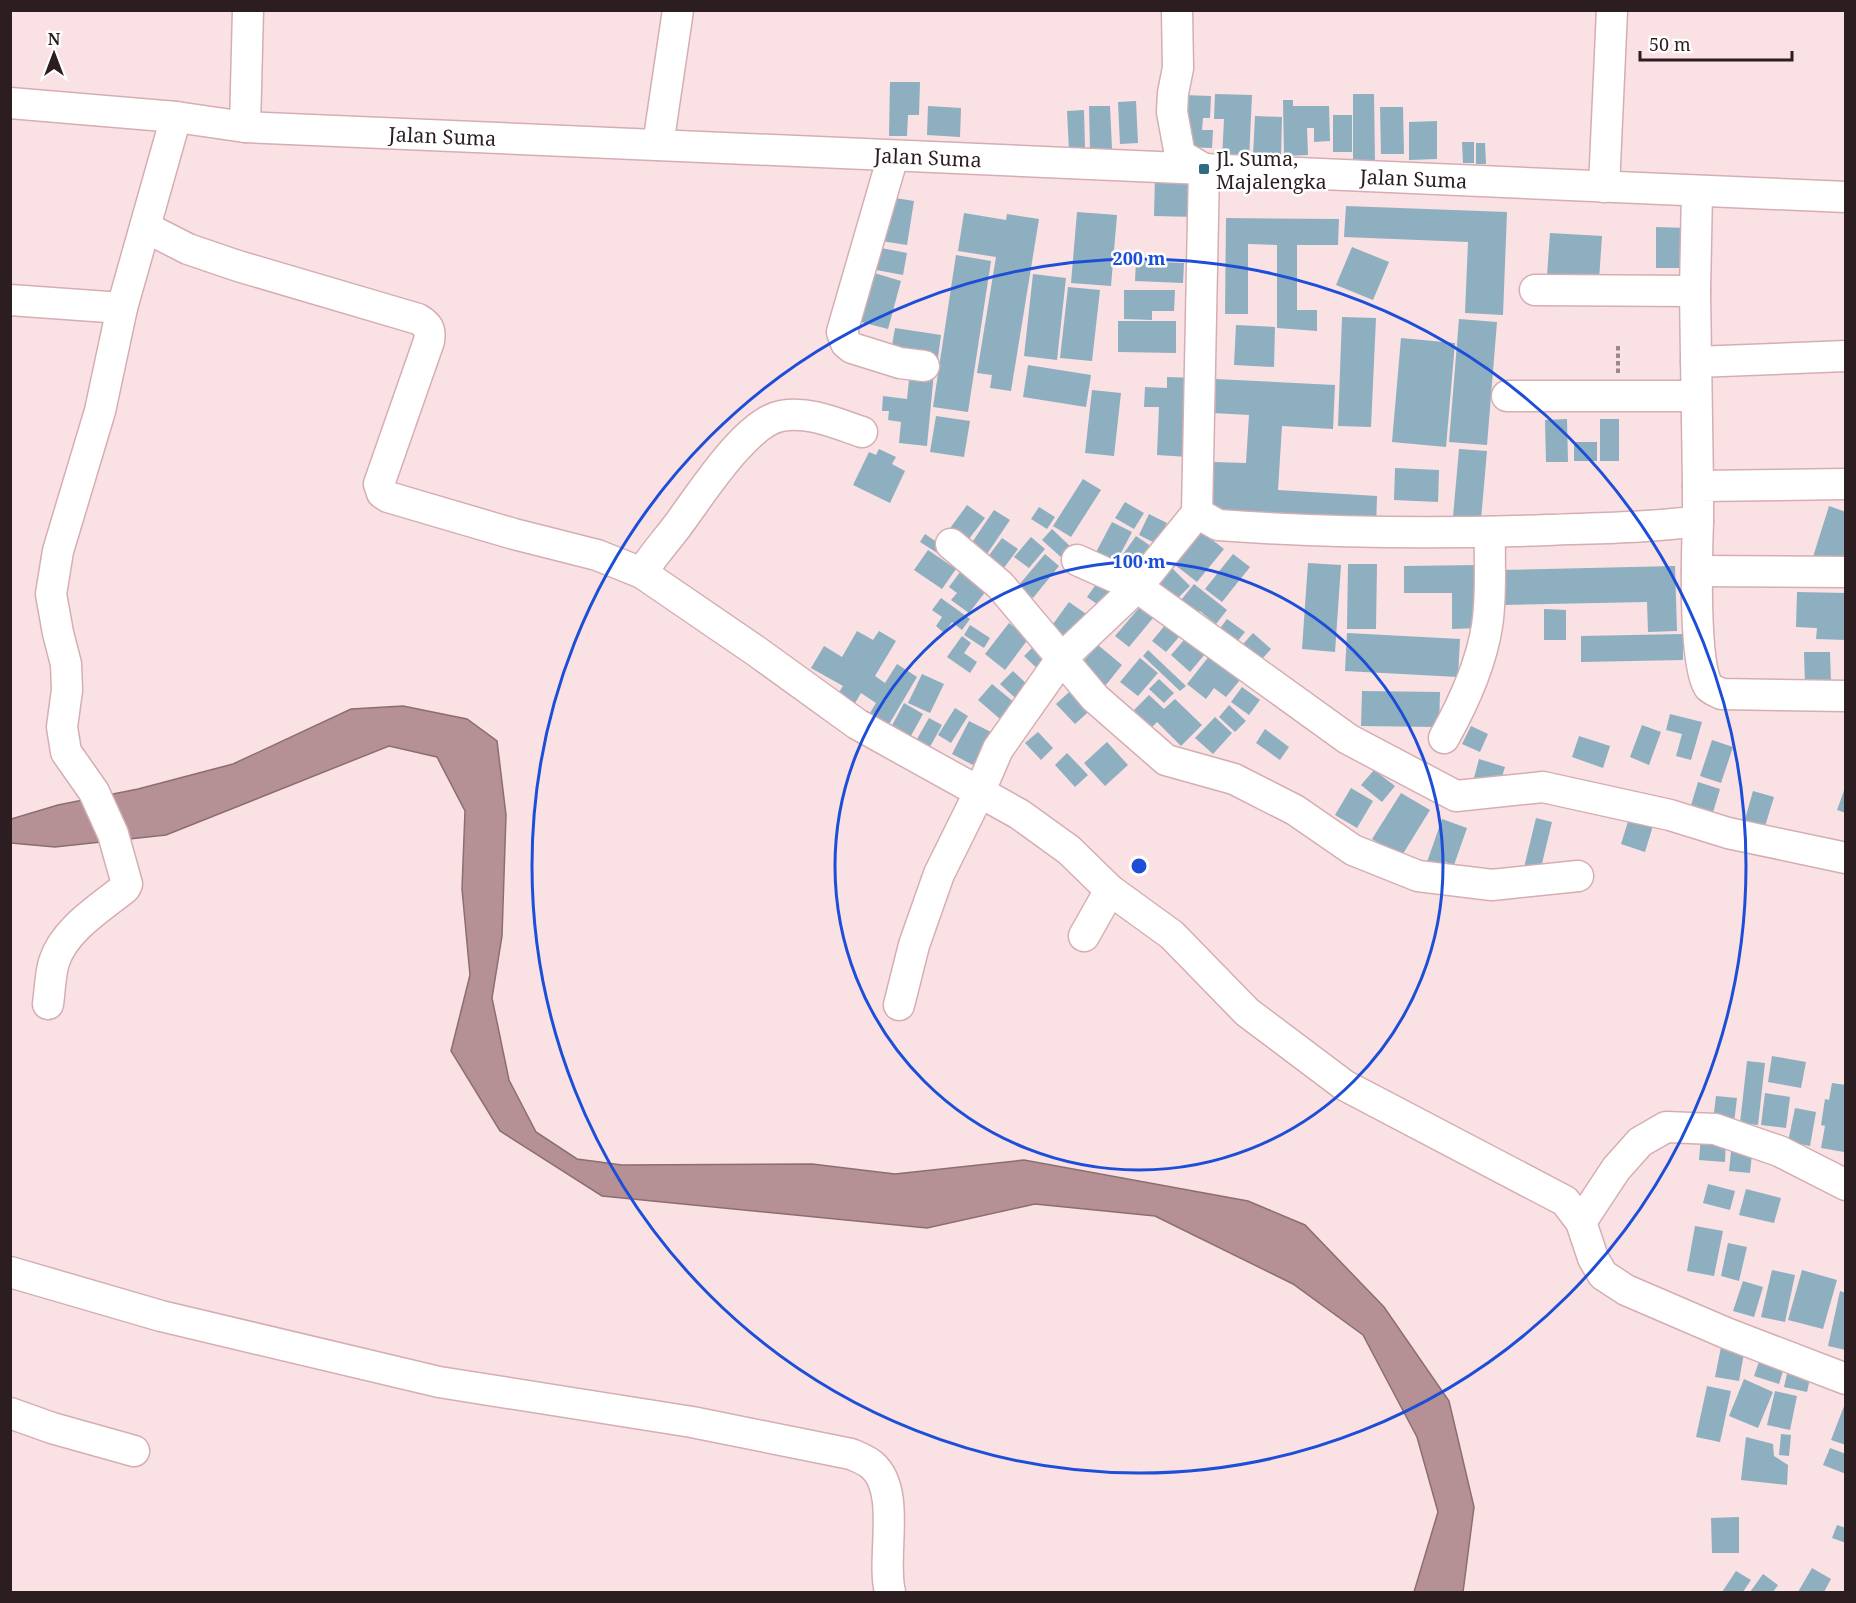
<svg xmlns="http://www.w3.org/2000/svg" width="1856" height="1603" font-family="'Noto Serif',serif">
<rect width="100%" height="100%" fill="#fae1e4"/>
<!-- water -->
<path fill="#b59094" stroke="#8c6e71" stroke-width="1.5" d="M403,706L467,719L497,741L506,815L502,936L492,998L509,1080L536,1132L577,1159L622,1165L812,1164L895,1174L1024,1160L1248,1201L1305,1225L1384,1307L1449,1401L1474,1507L1463,1592H1414L1438,1512L1417,1437L1363,1335L1293,1284L1155,1216L1035,1204L927,1228L602,1196L500,1131L451,1051L470,975L462,889L465,811L437,757L389,746L166,835L55,847L11,843V819L58,805L138,789L233,764L351,709Z"/>
<!-- building -->
<g fill="#8dafc0">
<path d="M890,82H920L919,115H908L907,136H889Z"/>
<path d="M1215,94L1252,95L1249,160L1222,159L1224,119H1214Z"/>
<path d="M1353,94H1374L1375,162H1353Z"/>
<path d="M1184,95L1211,96L1210,118H1203L1202,130H1213L1212,148L1183,147Z"/>
<path d="M1283,100H1293V106H1329L1330,141L1314,142V128H1307L1308,155L1284,156Z"/>
<path d="M1136,101L1138,143L1120,144L1118,102Z"/>
<path d="M928,106L961,108L960,137L927,135Z"/>
<path d="M1089,106H1110L1112,149L1090,150Z"/>
<path d="M1380,107H1403L1404,154H1381Z"/>
<path d="M1084,110L1085,149L1069,150L1067,111Z"/>
<rect x="1333" y="115" width="19" height="37"/>
<path d="M1255,116L1282,117L1281,157L1253,156Z"/>
<path d="M1437,121V159L1409,160V122Z"/>
<path d="M1462,142H1474V163H1463Z"/>
<path d="M1476,143H1485L1486,164H1476Z"/>
<path d="M1155,176L1198,177L1197,217L1154,216Z"/>
<path d="M889,197L914,201L907,245L881,241Z"/>
<path d="M1346,206L1507,212L1503,315L1465,313L1468,242L1344,237Z"/>
<path d="M1077,212L1117,215L1111,286L1071,283Z"/>
<path d="M964,213L1006,220L1007,214L1039,219L1011,391L990,388L992,375L977,373L996,257L958,251Z"/>
<path d="M1226,218L1339,219L1338,245H1297V310H1317V331L1277,328V245L1248,244V314H1225Z"/>
<path d="M1656,227L1687,228L1686,268H1656Z"/>
<path d="M1550,233L1602,236L1599,280L1547,276Z"/>
<path d="M876,247L907,253L903,275L871,269Z"/>
<path d="M1352,247L1389,262L1373,300L1336,285Z"/>
<path d="M956,255L991,261L968,412L933,407Z"/>
<path d="M1136,261L1184,263L1183,283L1135,281Z"/>
<path d="M871,272L901,281L888,329L857,321Z"/>
<path d="M1033,274L1066,278L1057,360L1024,356Z"/>
<path d="M1068,287L1100,290L1092,361L1060,358Z"/>
<path d="M1124,290H1175L1174,311H1152V320L1124,319Z"/>
<path d="M1342,317L1376,318L1371,427L1338,426Z"/>
<path d="M1459,319L1497,322L1487,445L1449,442Z"/>
<path d="M1118,321H1176V353L1118,352Z"/>
<path d="M1236,325L1275,327L1274,367L1234,365Z"/>
<path d="M895,328L941,335L937,365L890,357Z"/>
<path d="M1401,338L1455,343L1446,447L1392,442Z"/>
<path d="M1028,365L1091,375L1086,407L1023,397Z"/>
<path d="M910,370L934,372L927,446L899,443L901,422L888,420L889,411H882L883,396L907,399Z"/>
<path d="M1167,377L1195,378L1189,457L1157,455L1159,407H1144L1145,387L1167,388Z"/>
<path d="M1215,379L1335,385L1333,429L1282,426L1278,490L1377,496L1376,530L1211,521L1214,462L1246,463L1249,415L1213,413Z"/>
<path d="M1092,390L1121,393L1114,456L1085,453Z"/>
<path d="M936,416L970,421L964,457L930,452Z"/>
<path d="M1567,419L1568,462H1546L1545,420Z"/>
<rect x="1600" y="419" width="19" height="42"/>
<rect x="1574" y="442" width="23" height="19"/>
<path d="M879,449L896,457L892,464L905,471L890,503L853,485L869,452L876,455Z"/>
<path d="M1459,449L1487,451L1480,531L1452,528Z"/>
<path d="M1395,468L1439,470L1438,502L1394,500Z"/>
<path d="M1083,479L1101,490L1071,537L1053,526Z"/>
<path d="M1125,502L1144,513L1134,529L1115,518Z"/>
<path d="M967,505L985,518L965,544L948,531Z"/>
<path d="M1829,506L1846,512V567L1813,557Z"/>
<path d="M1039,507L1055,517L1047,529L1031,519Z"/>
<path d="M994,510L1010,520L983,560L967,550Z"/>
<path d="M1149,514L1167,523L1164,529L1172,532L1165,548L1139,535Z"/>
<path d="M1112,522L1132,532L1113,568L1093,558Z"/>
<path d="M1197,528L1224,549L1197,582L1170,561Z"/>
<path d="M1052,529L1072,548L1063,559L1042,540Z"/>
<path d="M925,534L944,547L939,554L920,542Z"/>
<path d="M1136,536L1155,549L1132,579L1114,567Z"/>
<path d="M1031,537L1045,549L1029,568L1014,557Z"/>
<path d="M1002,538L1018,549L1000,573L984,562Z"/>
<path d="M928,550L956,569L942,589L914,570Z"/>
<path d="M1045,554L1059,566L1033,598L1018,586Z"/>
<path d="M1233,554L1250,567L1222,602L1205,589Z"/>
<path d="M1308,563L1341,565L1335,652L1302,649Z"/>
<path d="M1348,564H1377L1376,629H1347Z"/>
<path d="M1479,565V628L1452,629V593H1404V566Z"/>
<path d="M1675,566L1677,631L1648,632L1647,602L1500,605L1499,570Z"/>
<path d="M1172,568L1190,586L1167,609L1150,592Z"/>
<path d="M976,570L993,582L969,613L951,600L957,593L949,587L960,572L969,580Z"/>
<path d="M1097,583L1117,597L1107,611L1087,597Z"/>
<path d="M1194,584L1227,610L1216,624L1200,611L1191,623L1173,610Z"/>
<path d="M1797,592L1846,593V640L1816,639L1817,628L1796,627Z"/>
<path d="M941,598L970,619L962,630L952,622L944,633L936,626L942,617L932,610Z"/>
<path d="M1145,601L1158,612L1129,647L1115,636Z"/>
<path d="M1069,602L1092,618L1072,647L1048,631Z"/>
<path d="M1544,609L1566,610V640H1544Z"/>
<path d="M1171,618L1185,630L1166,652L1152,641Z"/>
<path d="M1227,619L1245,632L1232,648L1215,635Z"/>
<path d="M1009,623L1029,638L1005,670L985,654Z"/>
<path d="M970,625L990,638L984,648L964,635Z"/>
<path d="M857,631L873,640L879,631L896,641L875,676L885,683L897,664L917,677L888,726L864,723L876,703L861,693L851,710L834,700L843,686L811,668L824,646L842,657Z"/>
<path d="M1191,632L1210,648L1190,672L1171,655Z"/>
<path d="M1253,633L1271,649L1253,669L1235,653Z"/>
<path d="M1347,633L1460,639L1458,677L1345,671Z"/>
<path d="M1683,634V660L1581,662V636Z"/>
<path d="M962,636L971,643L964,653L977,662L970,673L947,657Z"/>
<path d="M1038,642L1058,661L1045,676L1024,656Z"/>
<path d="M1098,645L1122,665L1105,686L1080,665Z"/>
<path d="M1148,650L1186,686L1180,691L1143,656Z"/>
<path d="M1214,650L1245,674L1226,697L1214,688L1206,699L1187,684Z"/>
<path d="M1804,652H1830L1831,683H1805Z"/>
<path d="M1140,658L1158,673L1138,696L1120,682Z"/>
<path d="M1013,671L1036,693L1024,706L1000,684Z"/>
<path d="M922,674L944,684L930,713L908,703Z"/>
<path d="M1159,679L1174,693L1164,703L1149,689Z"/>
<path d="M992,684L1021,708L1007,725L978,700Z"/>
<path d="M1077,685L1096,705L1075,724L1056,704Z"/>
<path d="M1242,687L1260,700L1249,715L1231,702Z"/>
<path d="M1362,691L1440,692L1439,727L1361,726Z"/>
<path d="M1149,695L1164,709L1175,699L1202,725L1181,746L1157,722L1151,728L1134,710Z"/>
<path d="M904,703L923,714L907,743L888,733Z"/>
<path d="M1229,705L1246,721L1235,732L1219,717Z"/>
<path d="M955,708L968,716L951,743L938,735Z"/>
<path d="M1670,714L1702,722L1691,760L1676,756L1682,734L1666,730Z"/>
<path d="M1215,717L1232,733L1213,754L1195,738Z"/>
<path d="M929,718L942,725L926,754L913,746Z"/>
<path d="M969,721L991,732L973,765L952,754Z"/>
<path d="M1642,725L1661,732L1649,765L1630,757Z"/>
<path d="M1471,726L1488,734L1480,752L1462,744Z"/>
<path d="M1265,729L1289,747L1280,760L1256,743Z"/>
<path d="M1038,732L1053,748L1041,760L1025,743Z"/>
<path d="M1579,736L1610,746L1603,768L1572,757Z"/>
<path d="M1712,740L1733,747L1721,783L1700,776Z"/>
<path d="M1107,742L1128,765L1105,786L1084,763Z"/>
<path d="M1067,753L1088,775L1075,787L1055,765Z"/>
<path d="M1479,759L1505,767L1499,786L1474,778Z"/>
<path d="M1374,770L1395,786L1382,802L1361,785Z"/>
<path d="M1698,782L1720,789L1711,819L1689,812Z"/>
<path d="M1846,785V813L1837,810Z"/>
<path d="M1351,788L1373,801L1357,828L1335,815Z"/>
<path d="M1753,791L1774,797L1762,836L1742,830Z"/>
<path d="M1401,793L1430,810L1401,857L1372,839Z"/>
<path d="M1631,812L1655,819L1645,852L1621,844Z"/>
<path d="M1536,818L1552,822L1539,876L1523,872Z"/>
<path d="M1442,819L1467,828L1454,865L1445,862L1442,870L1426,865Z"/>
<path d="M1772,1056L1806,1062L1801,1088L1768,1082Z"/>
<path d="M1747,1061L1765,1063L1758,1125L1740,1123Z"/>
<path d="M1832,1083L1846,1085L1844,1152L1821,1148L1825,1126L1821,1125L1825,1099L1829,1100Z"/>
<path d="M1765,1093L1790,1097L1786,1128L1761,1125Z"/>
<path d="M1716,1096L1737,1098L1734,1123L1713,1121Z"/>
<path d="M1795,1108L1816,1112L1810,1146L1788,1142Z"/>
<path d="M1701,1136L1726,1138L1725,1162L1699,1160Z"/>
<path d="M1732,1142L1753,1144L1750,1173L1729,1171Z"/>
<path d="M1708,1184L1735,1191L1730,1210L1703,1203Z"/>
<path d="M1746,1189L1781,1198L1774,1223L1739,1215Z"/>
<path d="M1695,1226L1723,1231L1714,1276L1687,1271Z"/>
<path d="M1728,1243L1747,1247L1739,1281L1721,1276Z"/>
<path d="M1772,1270L1795,1275L1785,1322L1761,1317Z"/>
<path d="M1802,1270L1837,1280L1823,1329L1788,1320Z"/>
<path d="M1743,1281L1763,1287L1754,1317L1733,1311Z"/>
<path d="M1840,1291L1846,1293V1350L1828,1346Z"/>
<path d="M1723,1337L1746,1342L1739,1381L1715,1377Z"/>
<path d="M1762,1353L1786,1361L1779,1384L1754,1376Z"/>
<path d="M1789,1365L1812,1370L1807,1392L1784,1387Z"/>
<path d="M1744,1379L1773,1392L1758,1428L1729,1416Z"/>
<path d="M1707,1386L1731,1391L1720,1442L1696,1437Z"/>
<path d="M1775,1391L1797,1396L1790,1430L1767,1425Z"/>
<path d="M1846,1401V1445L1831,1440Z"/>
<path d="M1781,1434L1791,1435L1789,1456L1779,1455Z"/>
<path d="M1746,1437L1773,1444L1774,1456L1788,1465L1787,1485L1741,1480Z"/>
<path d="M1830,1448L1846,1454V1474L1823,1465Z"/>
<path d="M1739,1517V1553H1712L1711,1518Z"/>
<path d="M1837,1525L1846,1528V1543L1832,1538Z"/>
<path d="M1812,1568L1831,1579L1824,1592H1798Z"/>
<path d="M1736,1571L1751,1580L1743,1592H1722Z"/>
<path d="M1763,1574L1778,1585L1773,1592H1750Z"/>
</g>
<g fill="none" stroke-linecap="round" stroke-linejoin="round">
<defs>
<g id="minor">
<path d="M1177,10L1178,68L1173,93L1172,112L1180,155L1204,169L1197,513L1137,587L1348,739L1456,796L1543,787L1670,815L1728,833L1846,858"/>
<path id="s1" d="M10,103L176,117L245,127L1846,197"/>
<path d="M245,127L248,10"/>
<path d="M658,145L678,10"/>
<path d="M893,156L842,332L846,343L852,348L900,363L924,366"/>
<path d="M1604,187L1612,10"/>
<path d="M1697,191L1695,291L1698,486"/>
<path d="M145,227L188,249L238,266L418,319C428,325 431,329 429,341L379,484L382,493L388,497L514,534L597,555L642,573"/>
<path d="M1535,290L1695,291"/>
<path d="M10,300L122,308L176,117"/>
<path d="M1696,362L1846,356"/>
<path d="M1507,396H1696"/>
<path d="M862,432C835,423 810,411 781,416C746,422 699,497 678,525C666,541 652,556 642,573L756,651L857,724L1019,814L1069,850L1110,890L1172,935L1247,1012L1344,1085L1565,1201L1581,1222L1593,1258L1603,1275L1626,1290L1726,1333L1846,1379"/>
<path d="M1197,513L1218,525C1328,533 1437,534 1547,530C1598,528 1648,528 1698,521V486L1846,484"/>
<path d="M1698,521C1697,549 1693,670 1709,687C1712,690 1718,692 1721,694L1846,696"/>
<path d="M951,544L1000,585L1095,698L1166,760L1234,779L1295,810L1353,850L1418,876L1492,885L1578,876"/>
<path d="M1697,571L1846,572"/>
<path d="M1444,738C1463,704 1481,665 1487,626C1492,595 1489,563 1490,532"/>
<path d="M1084,936L1110,890"/>
<path d="M48,1004C50,990 50,975 54,962C64,930 100,908 125,888L127,884L113,834L94,792L66,752L62,727L67,690L66,664L58,633L51,594L58,551L100,411L122,308"/>
<path d="M899,1005L914,945L939,874L979,793L998,749L1062,658L1137,587L1077,560"/>
<path d="M1581,1222L1616,1169L1640,1142L1666,1127L1715,1129L1779,1151L1846,1185"/>
<path d="M10,1272L161,1316L439,1382L692,1422L851,1454C858,1457 866,1460 872,1465C902,1491 881,1557 890,1592"/>
<path d="M10,1413L52,1428L134,1451"/>
</g>
</defs>
<!-- minor casing -->
<use href="#minor" stroke="#d5aeb2" stroke-width="33"/>
<!-- path -->
<path stroke="#9c888b" stroke-width="4" stroke-dasharray="4.5 3" stroke-linecap="butt" d="M1618,346V374"/>
<!-- minor -->
<use href="#minor" stroke="#fff" stroke-width="30"/>
</g>
<!-- distance rings -->
<g fill="none" stroke="#1d4ed8" stroke-width="3">
<circle cx="1139" cy="866" r="304"/>
<circle cx="1139" cy="866" r="607"/>
</g>
<!-- markers -->
<rect fill="#316a83" stroke="#fff" stroke-width="2" x="1198" y="163" width="12" height="12" rx="3"/>
<g text-anchor="middle" dominant-baseline="central" stroke-width="5" stroke-linejoin="round" paint-order="stroke">
<!-- street labels -->
<g font-size="20" fill="#2c1e20" stroke="#fff">
<text stroke="none"><textPath href="#s1" startOffset="434">Jalan Suma</textPath></text>
<text stroke="none"><textPath href="#s1" startOffset="920">Jalan Suma</textPath></text>
<text stroke="none"><textPath href="#s1" startOffset="1406">Jalan Suma</textPath></text>
</g>
<!-- poi labels -->
<g font-size="20" fill="#2c1e20" stroke="#fff" text-anchor="start">
<text x="1216" y="158">Jl. Suma,<tspan x="1216" dy="23">Majalengka</tspan></text>
</g>
</g>
<circle cx="1139" cy="866" r="9" fill="#1d4ed8" stroke="#fff" stroke-width="3"/>
<g font-size="18" text-anchor="middle" font-weight="bold" fill="#1d4ed8" stroke="#fff" stroke-width="5" stroke-linejoin="round" paint-order="stroke">
<text x="1139" y="265">200 m</text>
<text x="1139" y="568">100 m</text>
</g>
<!-- border -->
<rect width="1856" height="1603" fill="none" stroke="#2c1e20" stroke-width="24"/>
<!-- north arrow -->
<g transform="translate(54 54)" stroke="#ffffff" stroke-width="4.5" paint-order="stroke">
<path d="M0-4.5L10 22L0 15L-10 22Z" fill="#2c1e20"/>
<text y="-9" font-size="16" font-weight="bold" text-anchor="middle" fill="#2c1e20">N</text>
</g>
<!-- scale -->
<path d="M1640 51v9h152v-9" fill="none" stroke="#2c1e20" stroke-width="3"/>
<text x="1649" y="51" font-size="18" fill="#2c1e20" stroke="#ffffff" stroke-width="4.5" paint-order="stroke">50 m</text>
</svg>
